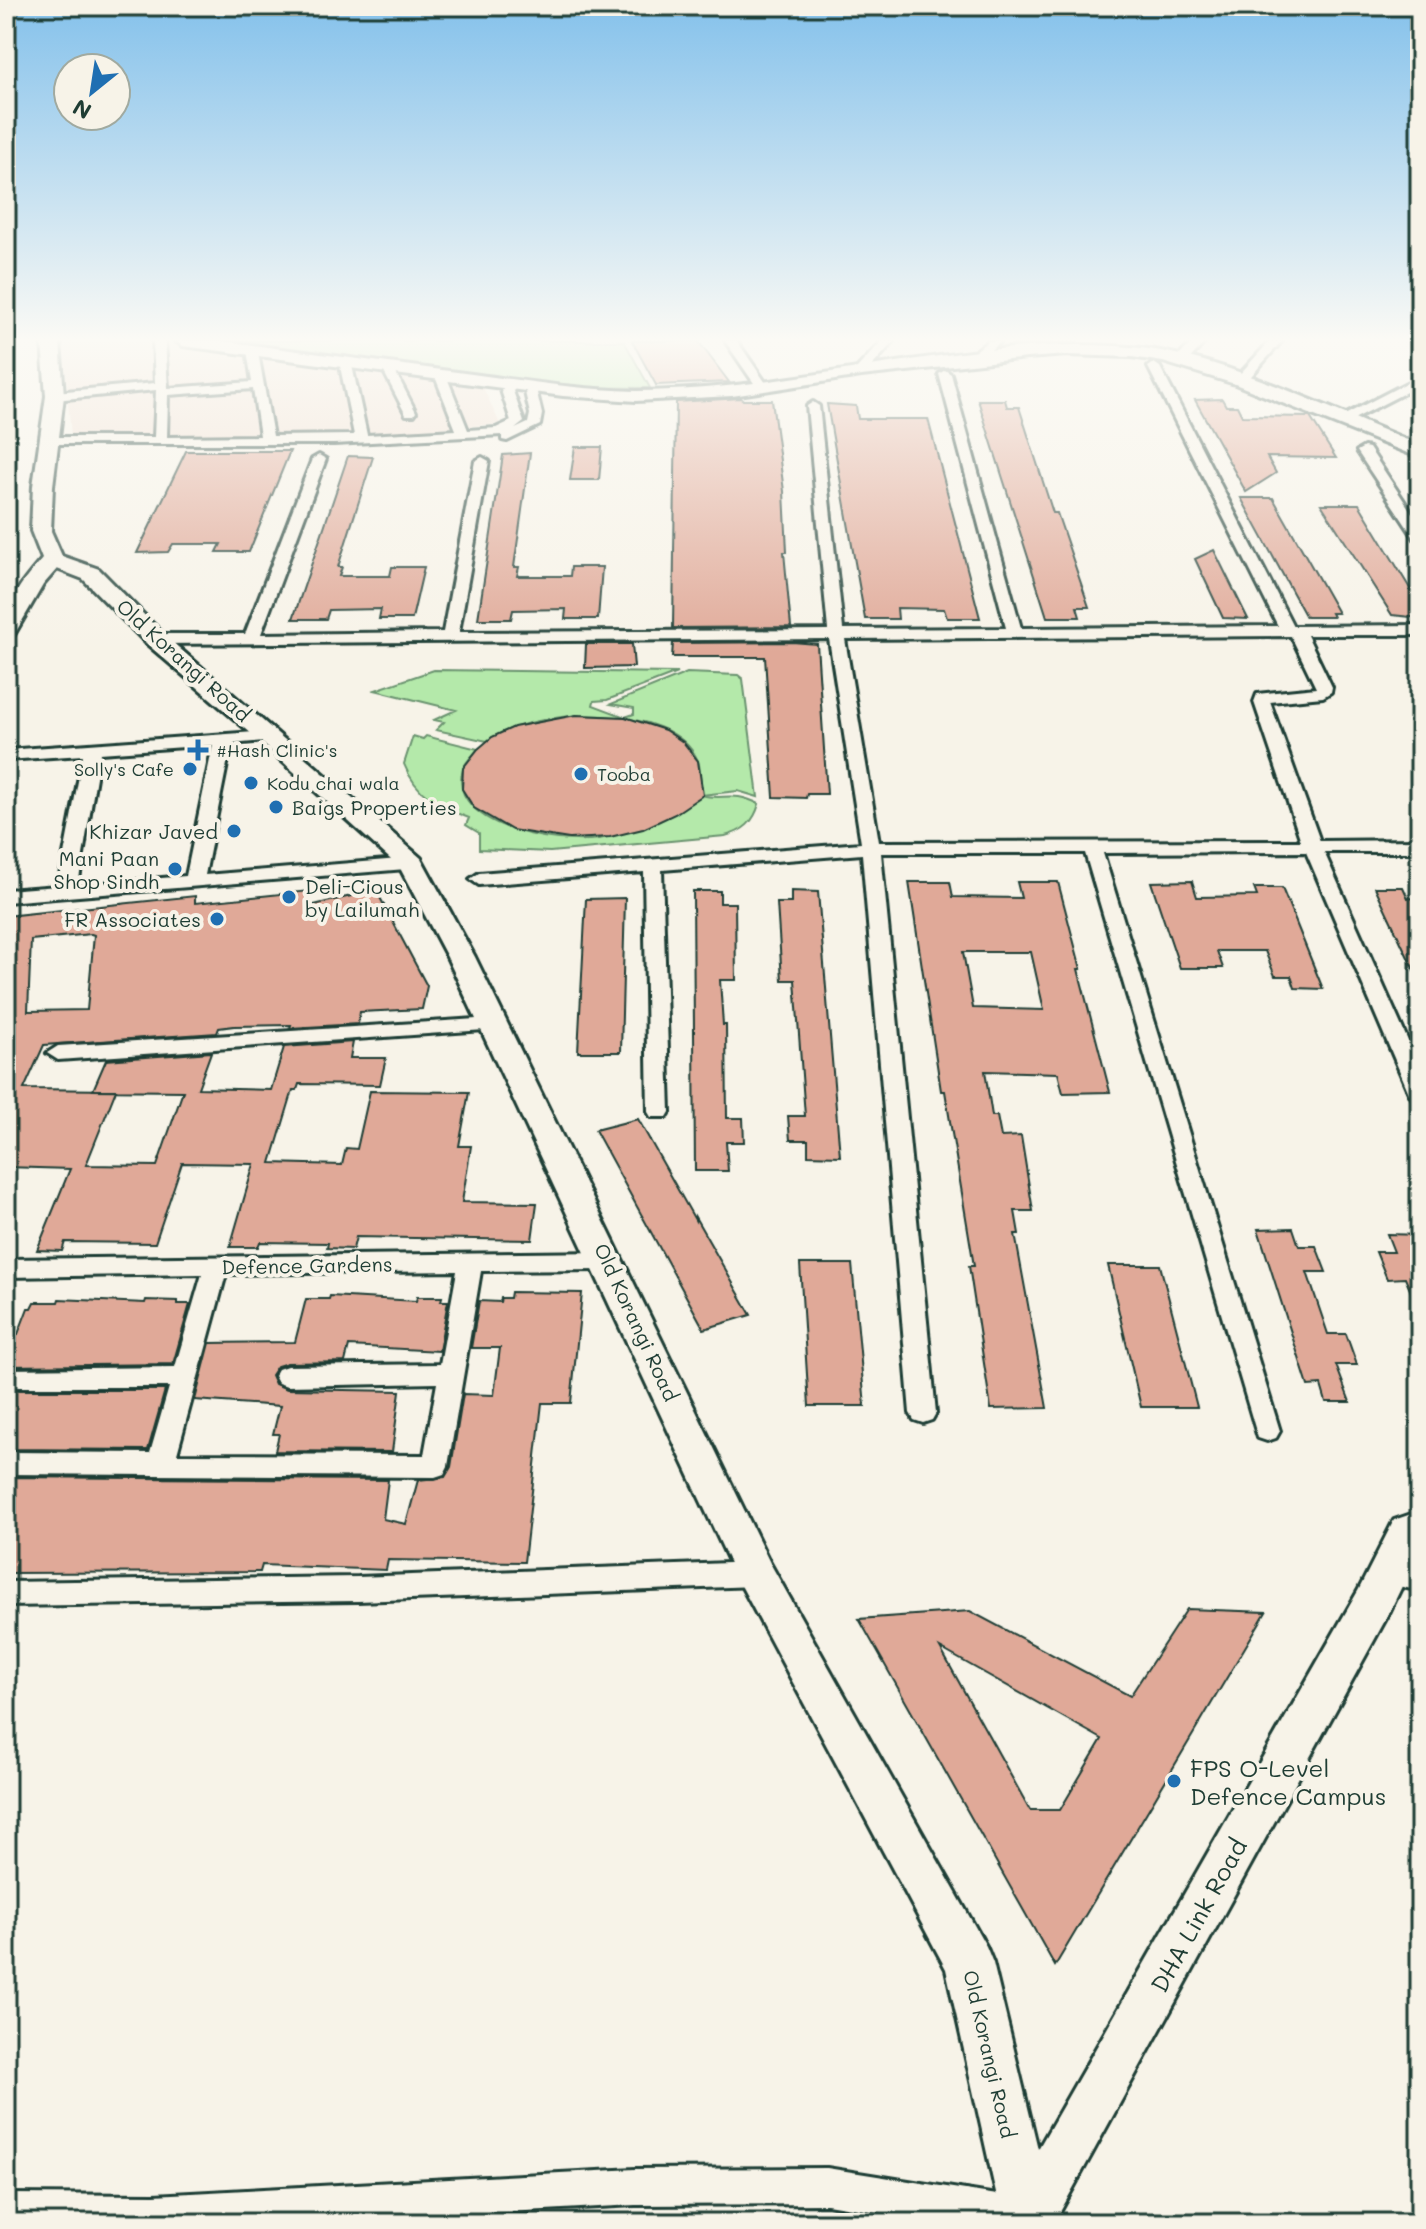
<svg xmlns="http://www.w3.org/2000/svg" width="1426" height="2229" font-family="Mali,sans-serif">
<rect width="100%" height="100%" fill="#f7f3e8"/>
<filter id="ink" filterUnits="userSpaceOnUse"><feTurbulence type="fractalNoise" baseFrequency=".0125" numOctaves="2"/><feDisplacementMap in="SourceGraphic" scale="16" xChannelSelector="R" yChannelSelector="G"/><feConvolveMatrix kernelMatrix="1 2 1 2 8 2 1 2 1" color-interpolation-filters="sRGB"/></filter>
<g filter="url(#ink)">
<!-- built -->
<path fill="#f0ddd0" d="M63,341H160L481,383L500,424L383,432L71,436Z"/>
<!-- green -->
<g fill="#b4e9aa" stroke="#6a936f" stroke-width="2">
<path d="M207,341H624L650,388L561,387Z"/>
<path d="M434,670L677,673L607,700L594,701L593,705L625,717L634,714V708L611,704L687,673L738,675L743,679L758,797L738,791L701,795C723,801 732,790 759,804C754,822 744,831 725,836L550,852L479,849V833L466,825L469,818C439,807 416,795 404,764L413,736L423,739L426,736L478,749C473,755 465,762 463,769C444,829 573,850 611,836C635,827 677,794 701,780C700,774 700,766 698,761C672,700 531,708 487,741L436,730L444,722L434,720L456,710L375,690Z"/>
</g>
<!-- building -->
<g fill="#e0a998" stroke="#1f3d34" stroke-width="2" fill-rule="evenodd">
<path d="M632,341H698L729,382L656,385Z"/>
<path d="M741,398L743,400H772L784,491L787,552H784L791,627L673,628L676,402Z"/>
<path d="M1222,399L1226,406H1237L1242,416L1310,417L1336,458L1267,457L1276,473L1246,492L1195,400Z"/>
<path d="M978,400H1005L1007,407H1019L1053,513H1057L1089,607H1077L1080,617H1047Z"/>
<path d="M827,404L856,406L858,419H928L980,618H947L944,609L897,608L898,619H865Z"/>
<path d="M575,447H602L599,480H570Z"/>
<path d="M186,451H290L249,552H217L221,544H173L168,552L137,553Z"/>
<path d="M530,453L514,567H519L517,576H570L571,567H602L598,619H565L566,609L513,610L511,619H478L503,455Z"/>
<path d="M348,456L373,457L338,567H342L339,576H390L392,567H424L412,619H379L381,609L329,610L326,619H293Z"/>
<path d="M1241,498H1273L1338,613H1331L1333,617H1306Z"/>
<path d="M1321,504H1359L1420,605V618L1392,615Z"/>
<path d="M1214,550L1248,619L1223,618L1195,559Z"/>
<path d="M792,642L817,644L827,794H807L806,798L774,797L765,657H672L673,643Z"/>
<path d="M586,644H632L634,667L585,668Z"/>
<path d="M576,715L625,717L665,730L683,742L698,761L703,795L675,814L643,829L610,837L569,839L512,830L474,808L462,789L463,768L478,749L492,737L514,727Z"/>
<path d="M1192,881L1197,897L1257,896L1254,888H1282L1323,989L1295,988L1291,976H1275L1265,951H1217L1223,968H1180L1151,882Z"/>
<path d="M909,882H950L953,897L1021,898L1017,882H1058L1081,969H1078L1110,1092L1063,1093L1058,1073L985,1071L992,1116H997L1001,1137L1021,1136L1033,1211H1015L1019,1234H1015L1047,1408L991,1409L969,1266H974L945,1091H941ZM963,952H1031L1044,1010L973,1008Z"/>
<path d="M1375,887H1403L1408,898L1420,899V983Z"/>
<path d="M376,890L427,986L422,1009L360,1012L358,1024L290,1028L291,1025L234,1026L219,1028L217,1033L44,1045L24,1089L116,1090L86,1165L157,1166L183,1091L93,1090L106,1060L211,1052L198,1088L271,1090L284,1047L353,1042L350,1058H386L380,1085L299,1084L297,1090H293L271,1163L342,1165L346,1148L357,1149L370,1091L469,1092L459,1146H471L462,1202L537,1203L532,1240L356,1237L353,1249L327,1248L328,1243L260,1242L258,1247H230L254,1164L182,1163L155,1243L65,1242L62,1251L37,1250L70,1169L6,1167V916L195,896V903L309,891L310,906ZM91,934L94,935L87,1010L28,1011L31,940Z"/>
<path d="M693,891H720V903H735L736,980H720L723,1025H726L727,1118H743L744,1142H726L728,1171H695Z"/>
<path d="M791,891L818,892L840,1156L808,1155V1140H790L788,1116H805L795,980H782L777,903H791Z"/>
<path d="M625,898L621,1052H578L586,899Z"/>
<path d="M638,1119L695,1220V1217L751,1315L704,1329L595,1130Z"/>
<path d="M1293,1228L1299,1246H1316L1326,1272H1307L1328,1334H1346L1357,1365H1336L1350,1402H1326L1321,1385L1308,1386L1258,1229Z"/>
<path d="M1387,1234L1420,1235V1313L1405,1278L1387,1279L1376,1252H1394Z"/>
<path d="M800,1264H852L865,1406H809Z"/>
<path d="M1108,1265H1160L1197,1407H1141Z"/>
<path d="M511,1292L582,1293L571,1403H542L524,1562L388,1560L386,1570L262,1565L260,1572L6,1573V1477L388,1480L383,1519L406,1524L418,1480L445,1477L451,1467L463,1394L494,1395L500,1348H471L479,1301L500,1302L501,1298H510Z"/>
<path d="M330,1296L416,1301L417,1297H442L441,1301H448L439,1351L349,1346L345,1362L287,1363L277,1366L271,1375L275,1384L287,1389L400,1391L392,1452L275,1451L279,1434H273L280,1406L195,1400L210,1343L295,1342L306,1299H329Z"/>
<path d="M59,1299L145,1303L146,1300L178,1301V1304H190L173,1364L6,1366V1334H18L28,1308H31L34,1302H58Z"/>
<path d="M6,1388L10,1390H165L148,1450L6,1449Z"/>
<path d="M1187,1609L1266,1612L1055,1966L859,1619L970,1611L1130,1696ZM940,1648L1102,1739L1060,1810H1030Z"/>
</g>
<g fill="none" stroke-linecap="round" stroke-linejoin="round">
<defs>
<g id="street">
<path d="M153,341H165L168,388L252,382L247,350L257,347L273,436L354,435L339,361L345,357L351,361L367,435L456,430L436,379L447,371L453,375L448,380L468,430L496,428L511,421L501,390L514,380L520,384L513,391L524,422L515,429L528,423L530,414L525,392L538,383L544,387L537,393L542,414L540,425L507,441L502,440V435L334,444H46L44,441L51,437H154L156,390L55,400L49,396L55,392L155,383ZM253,389L260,436L167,437L168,395Z"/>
<path d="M725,341H737L768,386L766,389H758Z"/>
<path d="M882,341H894L865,374H857V368Z"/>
<path d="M988,341H1001L977,362H969V356Z"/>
<path d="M1193,341H1206L1185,364H1177V358Z"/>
<path d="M1270,341H1282L1245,383H1237V377Z"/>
<path d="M1154,363L1160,367L1293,626L1420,625V635H1307L1332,687L1331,692L1323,697L1270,702L1320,841L1420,840V852H1324L1420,1068V1100L1412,1098L1409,1093L1306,852L1103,853L1280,1431L1276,1438L1267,1441L1258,1438L1085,853H881L936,1413L932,1420L923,1423L914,1420L910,1413L862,854L662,870L670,1112L667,1117H651L648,1112L644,872L479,885L470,879L479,873L861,843L829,639L155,644L147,639L155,634H245L312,459L319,455L326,459L261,634L443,632L475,461L482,457L489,461L459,632L828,630L807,406L813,402L819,406L843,629L1006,628L939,374L945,370L951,374L1021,628L1278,626L1148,367ZM1291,636L1316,688L1257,694L1254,702L1301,841L879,842L845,639Z"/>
<path d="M394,364L400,368L396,373L416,412L414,415H406L384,372Z"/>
<path d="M1420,376V385L1346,423L1335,420Z"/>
<path d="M1364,447L1369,448L1420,525V540L1415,539L1357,451Z"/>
<path d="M269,731L275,732L277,736L275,740L231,744L205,875L411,858L420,864L418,868L6,902V890L58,886L83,755L6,760V750ZM213,745L186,876L78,885L100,753Z"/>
<path d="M492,1018L502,1024L499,1029L58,1060L47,1053L58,1046Z"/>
<path d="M608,1252L616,1255L620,1261L616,1267L608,1270L481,1271L448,1466L444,1474L435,1477L6,1474V1452L150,1453L169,1387H10L6,1385V1369L175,1367L202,1274L6,1277V1259ZM457,1271L440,1364L287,1366L278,1369L274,1376L278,1383L287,1386L437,1383L424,1455L177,1454L226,1274Z"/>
<path d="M1387,1561L1420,1567V1591L1377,1581L1373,1573L1377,1565Z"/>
<path d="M755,1562L765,1566L769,1574L765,1582L755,1586L358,1601L6,1606V1582L358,1577Z"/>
<path d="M827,2168L1028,2200L1041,2205L1046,2218L1044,2223H945L827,2204L635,2205L307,2223H6V2194L154,2195L635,2169Z"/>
</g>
<g id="secondary">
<path d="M42,341H60L64,396L53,486L51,531L62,556L99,569L163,634L421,858L475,957L770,1563L986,1946L993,1963L1038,2149L1358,1591L1394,1520L1420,1511V1549L1388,1615L1054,2223H998L1001,2216L946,1969L735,1574L447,957L400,868L260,741L147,644L83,579L57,569L43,585L14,635L6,637C6,600 19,586 42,559L31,531L33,486L46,396Z"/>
<path d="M175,341H222C305,352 389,363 472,374C526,381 581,390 636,391C802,391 964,334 1130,347C1219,353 1336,412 1420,445V458L1235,384L1163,362L1132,357L1067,355L1027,358L861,376L732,396L636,401L563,396L183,346Z"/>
</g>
</defs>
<!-- street casing -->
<use href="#street" stroke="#1f3d34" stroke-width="6"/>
<!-- secondary casing -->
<use href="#secondary" stroke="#1f3d34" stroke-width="6"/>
<!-- street -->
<use href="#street" fill="#f7f3e8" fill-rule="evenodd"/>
<!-- secondary -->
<use href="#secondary" fill="#f7f3e8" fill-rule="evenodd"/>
</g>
</g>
<!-- sky -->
<linearGradient id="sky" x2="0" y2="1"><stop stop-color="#84c1eb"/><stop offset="0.52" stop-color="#fbfaf5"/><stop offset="1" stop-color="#fbfaf5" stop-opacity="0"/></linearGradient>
<rect width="1426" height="653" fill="url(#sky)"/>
<!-- markers -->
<g fill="#1f6fb2" stroke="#f7f3e8" stroke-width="3">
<path d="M194 738h8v8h8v8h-8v8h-8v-8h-8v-8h8z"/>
<circle cx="190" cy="769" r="8"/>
<circle cx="581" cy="774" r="8"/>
<circle cx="251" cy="783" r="8"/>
<circle cx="276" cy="807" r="8"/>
<circle cx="234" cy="831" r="8"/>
<circle cx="175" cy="869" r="8"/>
<circle cx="289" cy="897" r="8"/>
<circle cx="217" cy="919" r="8"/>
<circle cx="1174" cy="1781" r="8"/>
</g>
<g text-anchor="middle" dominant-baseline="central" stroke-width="8" stroke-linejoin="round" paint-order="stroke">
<!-- far-poi labels -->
<g font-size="18" fill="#1f3d34" stroke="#f7f3e8" text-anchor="start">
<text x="216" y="750">#Hash Clinic's</text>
<text x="174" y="769" text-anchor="end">Solly's Cafe</text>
<text x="597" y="774">Tooba</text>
<text x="267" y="783">Kodu chai wala</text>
</g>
<!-- street labels -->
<g font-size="20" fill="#1f3d34" stroke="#f7f3e8">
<text transform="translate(184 660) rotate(42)">Old Korangi Road</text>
<text transform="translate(307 1265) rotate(-1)">Defence Gardens</text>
<text transform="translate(637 1322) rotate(65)">Old Korangi Road</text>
<text transform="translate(990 2054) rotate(77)">Old Korangi Road</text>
</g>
<!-- poi labels -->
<g font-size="20" fill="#1f3d34" stroke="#f7f3e8" text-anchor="end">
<text x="292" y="807" text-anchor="start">Baigs Properties</text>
<text x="218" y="831">Khizar Javed</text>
<text x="159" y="858">Mani Paan<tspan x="159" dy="23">Shop Sindh</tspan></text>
<text x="305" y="886" text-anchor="start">Deli-Cious<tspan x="305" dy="23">by Lailumah</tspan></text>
<text x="201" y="919">FR Associates</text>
</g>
<!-- near-poi labels -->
<g font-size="24" fill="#1f3d34" stroke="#f7f3e8" text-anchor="start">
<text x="1190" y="1767">FPS O-Level<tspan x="1190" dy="28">Defence Campus</tspan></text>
</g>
<!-- near-street labels -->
<g font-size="24" fill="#1f3d34" stroke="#f7f3e8">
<text transform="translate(1198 1915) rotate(-61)">DHA Link Road</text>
</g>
</g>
<!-- margin -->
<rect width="1426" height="2229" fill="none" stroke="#f7f3e8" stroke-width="32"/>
<rect x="16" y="16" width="1394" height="2197" fill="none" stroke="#1f3d34" stroke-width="3" filter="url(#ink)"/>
<!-- north arrow -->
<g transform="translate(92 92) rotate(210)"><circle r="38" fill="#f7f3e8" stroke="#a1aaa0" stroke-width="2"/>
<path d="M0-6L14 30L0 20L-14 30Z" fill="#1f6fb2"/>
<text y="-12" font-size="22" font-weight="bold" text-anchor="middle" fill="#1f3d34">N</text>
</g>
</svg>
